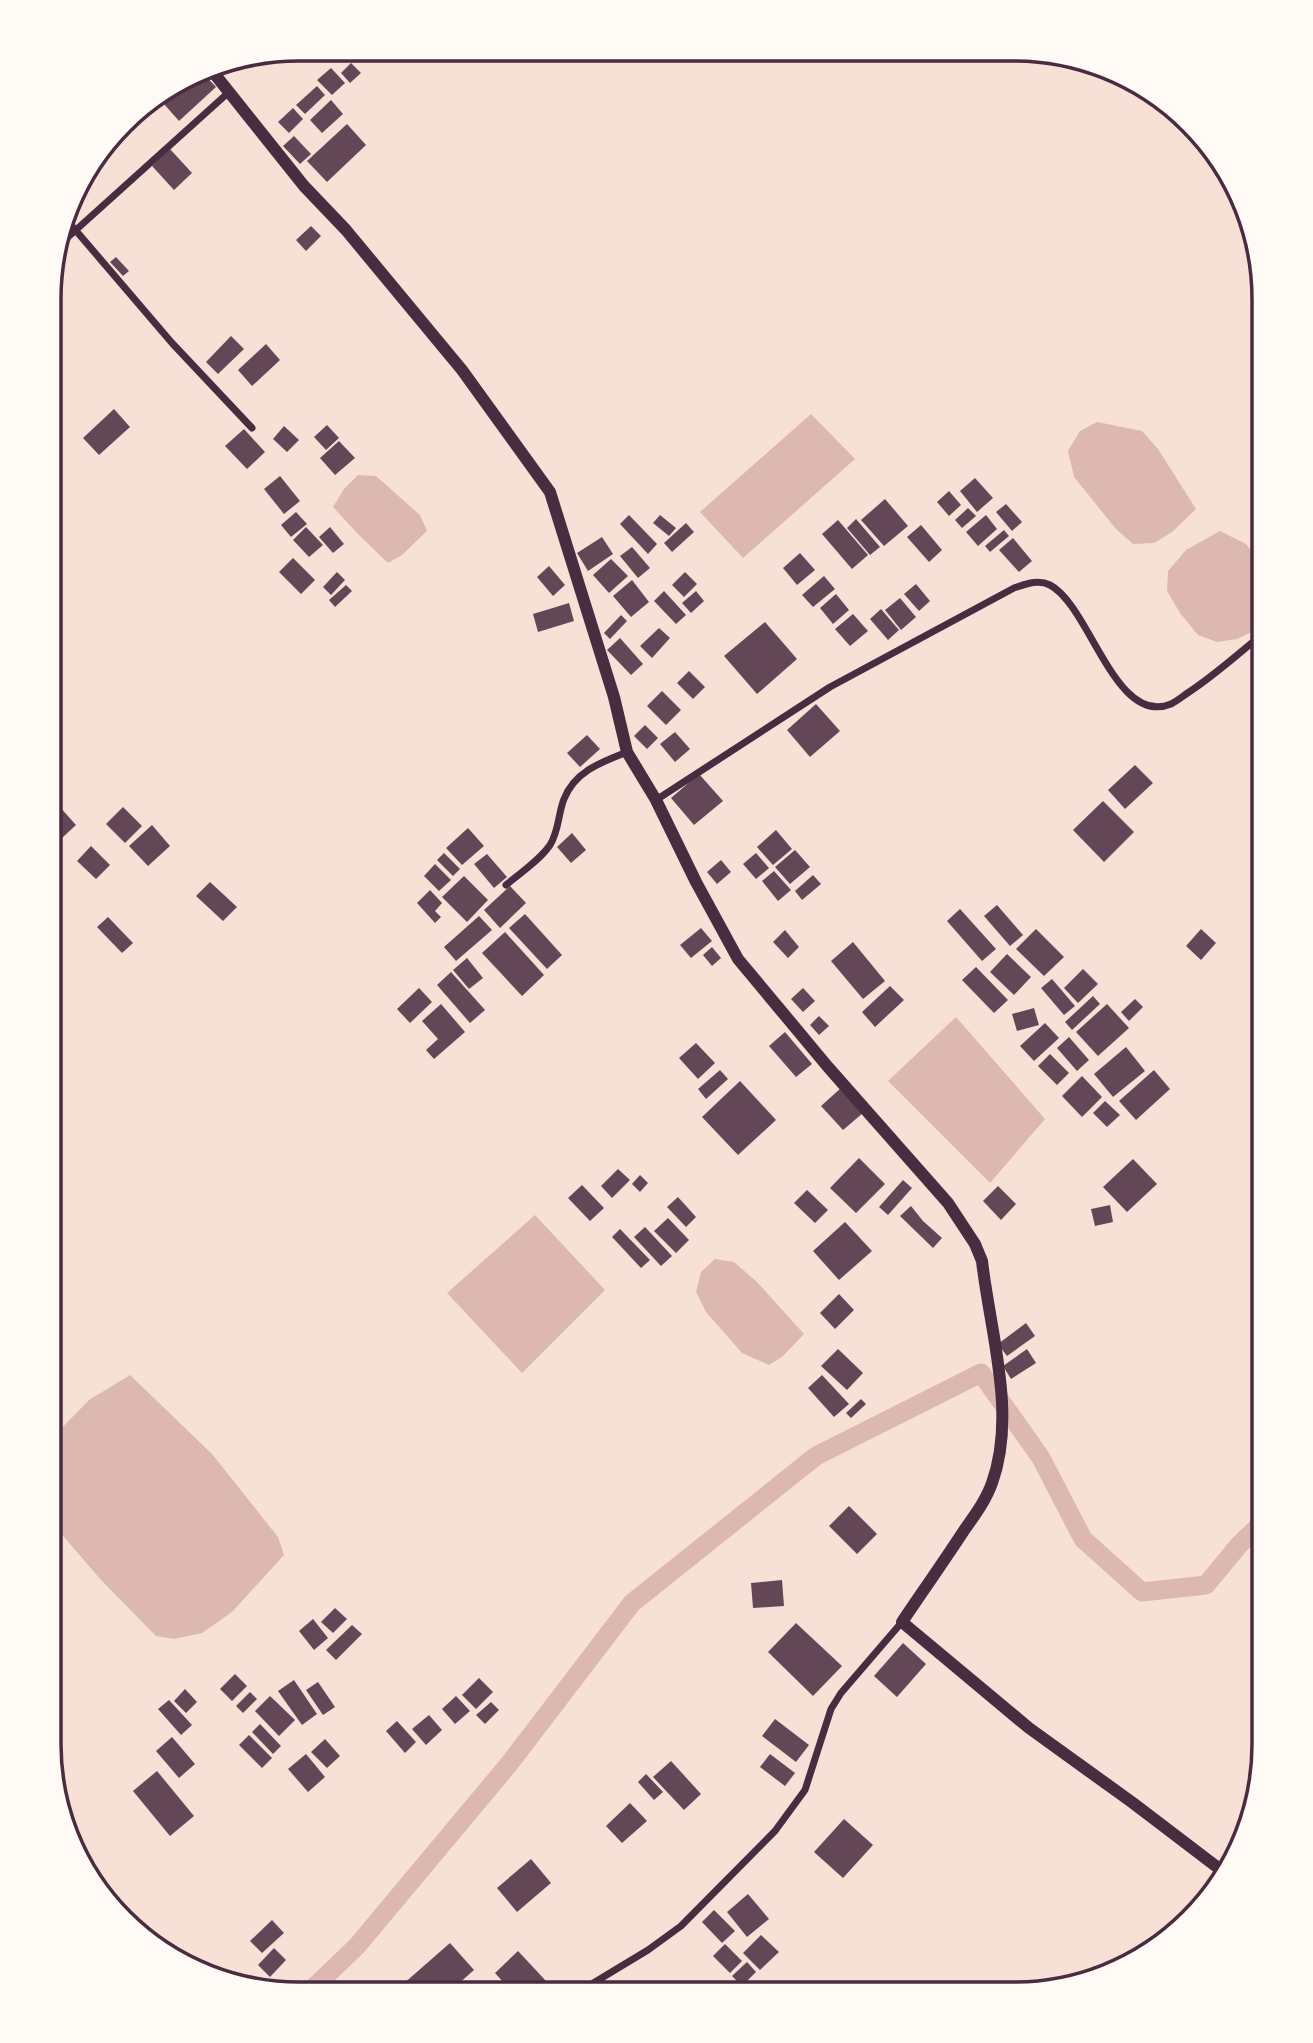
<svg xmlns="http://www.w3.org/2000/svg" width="1313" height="2043" font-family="'Noto Sans',sans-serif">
<rect width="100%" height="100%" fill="#f7e1d7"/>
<!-- water -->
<g fill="#dcb8b0">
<path d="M811,414L855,459L743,558L700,512Z"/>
<path d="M1097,422L1142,431L1158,449L1196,509L1172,532L1154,543L1133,544L1116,529L1074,477L1068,451L1080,431Z"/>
<path d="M358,475L376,476L420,515L427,531L402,555L388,563L359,535L333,507L344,489Z"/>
<path d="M1220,531L1246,544L1264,566V621L1254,631L1237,639L1217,642L1198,635L1180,613L1167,591L1168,571L1186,550Z"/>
<path d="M956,1017L1045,1119L990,1183L888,1081Z"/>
<path d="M535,1215L605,1290L522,1373L447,1293Z"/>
<path d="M715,1259L734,1262L757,1282L804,1334L782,1357L769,1365L742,1353L706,1312L696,1292L701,1272Z"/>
<path d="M130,1375L212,1454L278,1537L284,1555L232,1612L202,1633L174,1639L156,1636L101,1580L58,1530L49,1517V1441L89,1400Z"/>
</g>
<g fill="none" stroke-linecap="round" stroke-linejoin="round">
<!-- canal -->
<path stroke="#dcb8b0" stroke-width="19" d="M309,1992L357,1946L509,1764L632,1603L816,1456L981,1373L1041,1458L1083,1539L1142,1592L1206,1585L1239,1545L1264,1521"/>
</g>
<!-- building -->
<g fill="#644757">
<path d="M351,63L361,73L350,83L341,73Z"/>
<path d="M331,68L345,83L332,95L317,80Z"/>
<path d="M201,71L216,87L179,121L164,104Z"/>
<path d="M317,86L325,95L305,114L296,105Z"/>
<path d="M160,95L162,97L147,111L142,106Z"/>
<path d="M331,100L343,114L322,133L310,120Z"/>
<path d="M293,108L303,119L289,133L278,122Z"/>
<path d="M347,124L366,145L327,182L307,161Z"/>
<path d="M294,136L311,154L300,164L283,146Z"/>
<path d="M170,149L192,173L174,190L152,166Z"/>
<path d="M311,226L321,236L306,251L296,240Z"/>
<path d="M116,257L129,271L123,276L110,262Z"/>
<path d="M231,336L244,349L218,374L206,362Z"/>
<path d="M266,344L280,360L252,386L238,370Z"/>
<path d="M114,409L130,427L99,455L83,438Z"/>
<path d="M327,425L339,438L326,450L314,437Z"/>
<path d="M284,426L299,440L287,452L273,439Z"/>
<path d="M244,429L265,452L247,469L225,446Z"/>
<path d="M339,441L355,458L335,475L320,458Z"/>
<path d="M280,476L300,501L284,514L264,489Z"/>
<path d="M975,478L993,498L977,512L960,491Z"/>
<path d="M949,491L961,505L949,516L937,502Z"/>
<path d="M885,499L908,526L884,546L861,520Z"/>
<path d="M1006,504L1022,522L1012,531L996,512Z"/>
<path d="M968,508L976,516L962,528L955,520Z"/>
<path d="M296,512L307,524L291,537L281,525Z"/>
<path d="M629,515L657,544L648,554L620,524Z"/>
<path d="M660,515L676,528L669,536L653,523Z"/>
<path d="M986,515L997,529L978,546L966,532Z"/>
<path d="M856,519L880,547L870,555L847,528Z"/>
<path d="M838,520L868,555L852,569L822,534Z"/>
<path d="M686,523L694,532L672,552L664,543Z"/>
<path d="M921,525L942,550L929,562L907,537Z"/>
<path d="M306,527L323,545L309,557L293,540Z"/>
<path d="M330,527L344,544L333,553L319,537Z"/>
<path d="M1004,530L1009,536L990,552L985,546Z"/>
<path d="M602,537L613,554L588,571L577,553Z"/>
<path d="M1013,538L1032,561L1019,572L999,550Z"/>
<path d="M632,547L650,568L638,578L620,556Z"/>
<path d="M800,553L815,570L797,585L783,568Z"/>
<path d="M293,558L315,580L301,594L279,572Z"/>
<path d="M611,559L628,576L609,593L593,575Z"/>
<path d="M549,566L565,585L553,596L537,577Z"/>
<path d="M337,572L345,580L331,595L323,587Z"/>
<path d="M685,572L697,584L684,597L672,585Z"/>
<path d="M824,576L835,589L813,607L802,595Z"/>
<path d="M632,580L649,602L631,617L613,596Z"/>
<path d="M916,584L930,601L919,611L904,594Z"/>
<path d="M346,585L352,591L335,607L329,600Z"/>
<path d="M664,591L686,615L676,624L654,601Z"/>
<path d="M696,591L704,601L691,613L682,603Z"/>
<path d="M836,594L849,610L833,624L820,608Z"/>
<path d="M900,598L916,617L901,630L885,610Z"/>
<path d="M569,603L574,621L538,632L533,614Z"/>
<path d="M881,609L899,630L888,640L870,619Z"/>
<path d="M853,614L868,631L850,646L835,629Z"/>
<path d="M621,615L627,621L610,639L604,633Z"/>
<path d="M765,622L797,659L757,694L724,656Z"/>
<path d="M659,628L670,638L652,658L640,646Z"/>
<path d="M620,638L643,664L631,675L607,650Z"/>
<path d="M689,671L705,687L693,699L677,683Z"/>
<path d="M662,691L681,710L666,725L647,706Z"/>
<path d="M816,704L840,731L810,757L787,730Z"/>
<path d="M645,725L658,738L647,749L634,736Z"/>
<path d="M675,732L690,749L675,762L660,744Z"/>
<path d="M587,735L600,749L580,767L567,753Z"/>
<path d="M1135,765L1153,783L1125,809L1108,790Z"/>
<path d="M699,774L723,801L694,825L671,798Z"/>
<path d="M1103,801L1134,832L1104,862L1073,830Z"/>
<path d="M59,806L76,825L62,838L50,825V813Z"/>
<path d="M123,807L142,826L125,843L106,824Z"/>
<path d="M152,825L170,846L148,866L129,846Z"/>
<path d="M468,828L484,846L462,865L446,848Z"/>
<path d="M776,830L792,849L773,865L757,847Z"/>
<path d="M572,833L586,850L571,863L557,847Z"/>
<path d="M91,846L110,865L96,879L77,861Z"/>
<path d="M795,850L810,867L790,884L775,867Z"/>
<path d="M444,853L460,869L453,876L437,860Z"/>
<path d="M756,853L769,868L756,879L743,864Z"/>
<path d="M487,854L507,877L494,888L474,864Z"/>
<path d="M721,860L731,872L717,884L707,872Z"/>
<path d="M435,864L451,880L439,891L424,876Z"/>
<path d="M774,871L791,890L778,901L762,881Z"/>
<path d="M813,875L821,884L802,900L795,891Z"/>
<path d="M464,876L488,900L467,922L442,897Z"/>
<path d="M210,882L237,907L223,921L196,896Z"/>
<path d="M510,886L526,903L500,928L484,910Z"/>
<path d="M430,890L442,903L435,911L441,917L435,923L417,903Z"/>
<path d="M997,905L1023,935L1010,946L984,916Z"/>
<path d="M960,909L996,949L982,961L947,921Z"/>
<path d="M525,914L562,955L547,969L509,928Z"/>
<path d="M479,916L492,930L456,961L444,947Z"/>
<path d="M108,917L133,943L122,953L97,927Z"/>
<path d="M701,928L712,941L691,958L680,945Z"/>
<path d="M1036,929L1064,957L1044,976L1016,949Z"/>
<path d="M1201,929L1216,943L1201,960L1186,946Z"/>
<path d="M785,930L799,947L788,958L773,942Z"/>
<path d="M505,932L544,975L522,996L482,953Z"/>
<path d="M853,942L885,981L863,999L831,961Z"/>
<path d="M712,947L721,958L712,966L703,955Z"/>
<path d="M1007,954L1031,977L1014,995L990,972Z"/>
<path d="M467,958L483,978L469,989L453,970Z"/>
<path d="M976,967L1008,1000L994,1013L962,980Z"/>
<path d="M1083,969L1098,984L1078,1003L1064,988Z"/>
<path d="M451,972L485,1010L470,1023L437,985Z"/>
<path d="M1052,979L1075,1006L1064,1015L1041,988Z"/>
<path d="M890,986L904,1000L875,1027L862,1012Z"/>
<path d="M419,988L432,1002L410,1023L397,1009Z"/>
<path d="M803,988L815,1001L803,1012L791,999Z"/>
<path d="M1093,996L1100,1004L1072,1030L1065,1022Z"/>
<path d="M1135,999L1143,1007L1129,1021L1121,1012Z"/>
<path d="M441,1004L465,1032L434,1059L426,1050L438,1039L422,1021Z"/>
<path d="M1107,1004L1129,1028L1098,1056L1076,1032Z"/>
<path d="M1034,1008L1039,1025L1017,1031L1012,1014Z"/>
<path d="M819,1016L829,1026L819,1035L810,1025Z"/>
<path d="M1045,1023L1059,1038L1034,1061L1020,1046Z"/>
<path d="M785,1032L812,1064L796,1077L769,1046Z"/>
<path d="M1069,1037L1089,1060L1077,1071L1057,1048Z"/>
<path d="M696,1043L715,1063L698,1079L679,1058Z"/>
<path d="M1126,1047L1145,1071L1113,1097L1094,1074Z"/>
<path d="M1050,1054L1069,1073L1057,1085L1038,1066Z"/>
<path d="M720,1070L728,1079L706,1099L698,1089Z"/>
<path d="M1154,1070L1170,1089L1136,1120L1119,1101Z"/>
<path d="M1082,1076L1102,1097L1082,1117L1062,1096Z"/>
<path d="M740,1081L776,1120L738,1155L702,1117Z"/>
<path d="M841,1088L863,1113L843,1130L821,1106Z"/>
<path d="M1105,1101L1120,1115L1107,1127L1093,1113Z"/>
<path d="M859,1158L885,1184L856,1213L830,1188Z"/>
<path d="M1133,1159L1157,1184L1127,1212L1103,1187Z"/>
<path d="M618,1169L630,1180L612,1198L601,1186Z"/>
<path d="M640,1175L648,1183L640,1192L632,1184Z"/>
<path d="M903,1180L912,1188L888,1215L879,1207Z"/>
<path d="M582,1185L604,1208L590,1221L568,1198Z"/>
<path d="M998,1186L1016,1204L1001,1220L983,1201Z"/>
<path d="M807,1190L828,1210L815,1223L794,1203Z"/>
<path d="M678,1197L696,1217L686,1227L667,1207Z"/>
<path d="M1110,1205L1113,1222L1095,1226L1091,1209Z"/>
<path d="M911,1206L923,1221L942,1238L933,1248L900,1216Z"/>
<path d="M668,1218L689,1240L676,1253L654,1231Z"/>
<path d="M845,1222L872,1251L839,1280L813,1251Z"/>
<path d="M645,1227L672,1256L661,1266L634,1237Z"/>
<path d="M620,1229L650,1260L641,1268L612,1237Z"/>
<path d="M839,1294L854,1310L835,1329L820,1313Z"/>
<path d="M1026,1323L1035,1336L1007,1356L998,1344Z"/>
<path d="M838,1349L863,1373L847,1390L821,1366Z"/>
<path d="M1027,1349L1036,1363L1011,1379L1003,1366Z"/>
<path d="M822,1375L849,1404L834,1417L808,1388Z"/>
<path d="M861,1399L866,1404L851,1418L846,1413Z"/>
<path d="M849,1506L877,1534L857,1554L829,1526Z"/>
<path d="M782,1580L784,1606L753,1608L751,1583Z"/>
<path d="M335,1608L347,1619L333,1633L321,1622Z"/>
<path d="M313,1619L328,1638L314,1650L299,1631Z"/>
<path d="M796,1623L842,1666L813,1696L768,1652Z"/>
<path d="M352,1625L362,1634L336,1660L326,1650Z"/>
<path d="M903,1643L926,1664L897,1697L874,1676Z"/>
<path d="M235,1674L247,1686L232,1701L220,1689Z"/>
<path d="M479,1678L493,1692L476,1709L462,1695Z"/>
<path d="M294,1680L317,1714L302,1725L278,1691Z"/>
<path d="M318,1682L335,1707L323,1715L306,1690Z"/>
<path d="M185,1689L197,1702L186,1713L174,1701Z"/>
<path d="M250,1692L257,1699L243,1713L236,1706Z"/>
<path d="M270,1696L295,1720L279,1736L255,1711Z"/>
<path d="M456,1696L470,1711L455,1724L442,1709Z"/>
<path d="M169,1700L192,1725L181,1735L158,1709Z"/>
<path d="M491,1702L499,1710L485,1724L476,1715Z"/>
<path d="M429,1715L442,1730L426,1745L412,1729Z"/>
<path d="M775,1719L809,1745L796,1762L762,1736Z"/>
<path d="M397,1721L416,1742L405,1753L386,1731Z"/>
<path d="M260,1724L281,1746L273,1754L252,1732Z"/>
<path d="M249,1735L272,1758L262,1768L239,1745Z"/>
<path d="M172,1737L195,1764L179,1778L156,1751Z"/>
<path d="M325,1739L340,1756L327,1768L311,1752Z"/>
<path d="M306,1754L325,1777L308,1792L288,1769Z"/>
<path d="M770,1754L795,1773L785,1786L760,1767Z"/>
<path d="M671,1761L701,1794L684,1810L653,1777Z"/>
<path d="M157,1771L194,1816L170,1836L133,1791Z"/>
<path d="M646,1774L663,1792L654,1800L638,1782Z"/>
<path d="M630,1803L647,1821L622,1843L606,1826Z"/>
<path d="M844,1819L873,1845L843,1878L814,1852Z"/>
<path d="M531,1859L551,1883L517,1912L497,1888Z"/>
<path d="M748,1894L769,1919L747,1937L727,1912Z"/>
<path d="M714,1910L735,1931L722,1943L702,1922Z"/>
<path d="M272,1920L284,1933L262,1953L250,1941Z"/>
<path d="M761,1935L779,1952L760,1970L743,1953Z"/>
<path d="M450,1943L474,1970L449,1992H394Z"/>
<path d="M725,1944L742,1961L730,1973L713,1956Z"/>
<path d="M274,1948L286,1960L270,1977L258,1965Z"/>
<path d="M518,1951L546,1981L534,1993H513L495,1973Z"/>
<path d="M747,1962L756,1972L742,1986L732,1976Z"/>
</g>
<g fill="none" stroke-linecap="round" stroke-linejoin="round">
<!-- minor -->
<g stroke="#4a2c40" stroke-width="7">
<path d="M66,219L172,343L252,428"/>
<path d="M57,247L229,92"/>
<path d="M656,800L830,687L1014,588C1026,584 1038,579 1050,585C1090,606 1115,727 1171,704C1177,701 1183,696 1189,692C1215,675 1239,653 1264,633"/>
<path d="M506,885C520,873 539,861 550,845C559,831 558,814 564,799C575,771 602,762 627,752"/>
<path d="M582,1993L590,1985L648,1950L681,1926L775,1831L805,1790L831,1709L841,1693L902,1622"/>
</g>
<!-- tertiary -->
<path stroke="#4a2c40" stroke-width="12" d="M209,67L304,186L346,230L462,370L550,492L614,697L627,752L656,800L696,882L738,959L828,1067L948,1203L975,1244L982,1261C990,1332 1017,1414 992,1483C986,1500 975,1515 965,1529C944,1561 923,1591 902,1622L1029,1728L1133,1803L1217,1867L1224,1876"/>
</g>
<!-- crop -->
<path d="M0 0H1313V2043H0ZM299 61H1014A238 238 0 0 1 1252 299V1744A238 238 0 0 1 1014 1982H299A238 238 0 0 1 61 1744V299A238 238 0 0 1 299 61Z" fill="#fffaf5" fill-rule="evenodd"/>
<path fill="none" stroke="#4a2c40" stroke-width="3.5" d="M299 61H1014A238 238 0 0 1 1252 299V1744A238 238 0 0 1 1014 1982H299A238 238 0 0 1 61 1744V299A238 238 0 0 1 299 61Z"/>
</svg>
